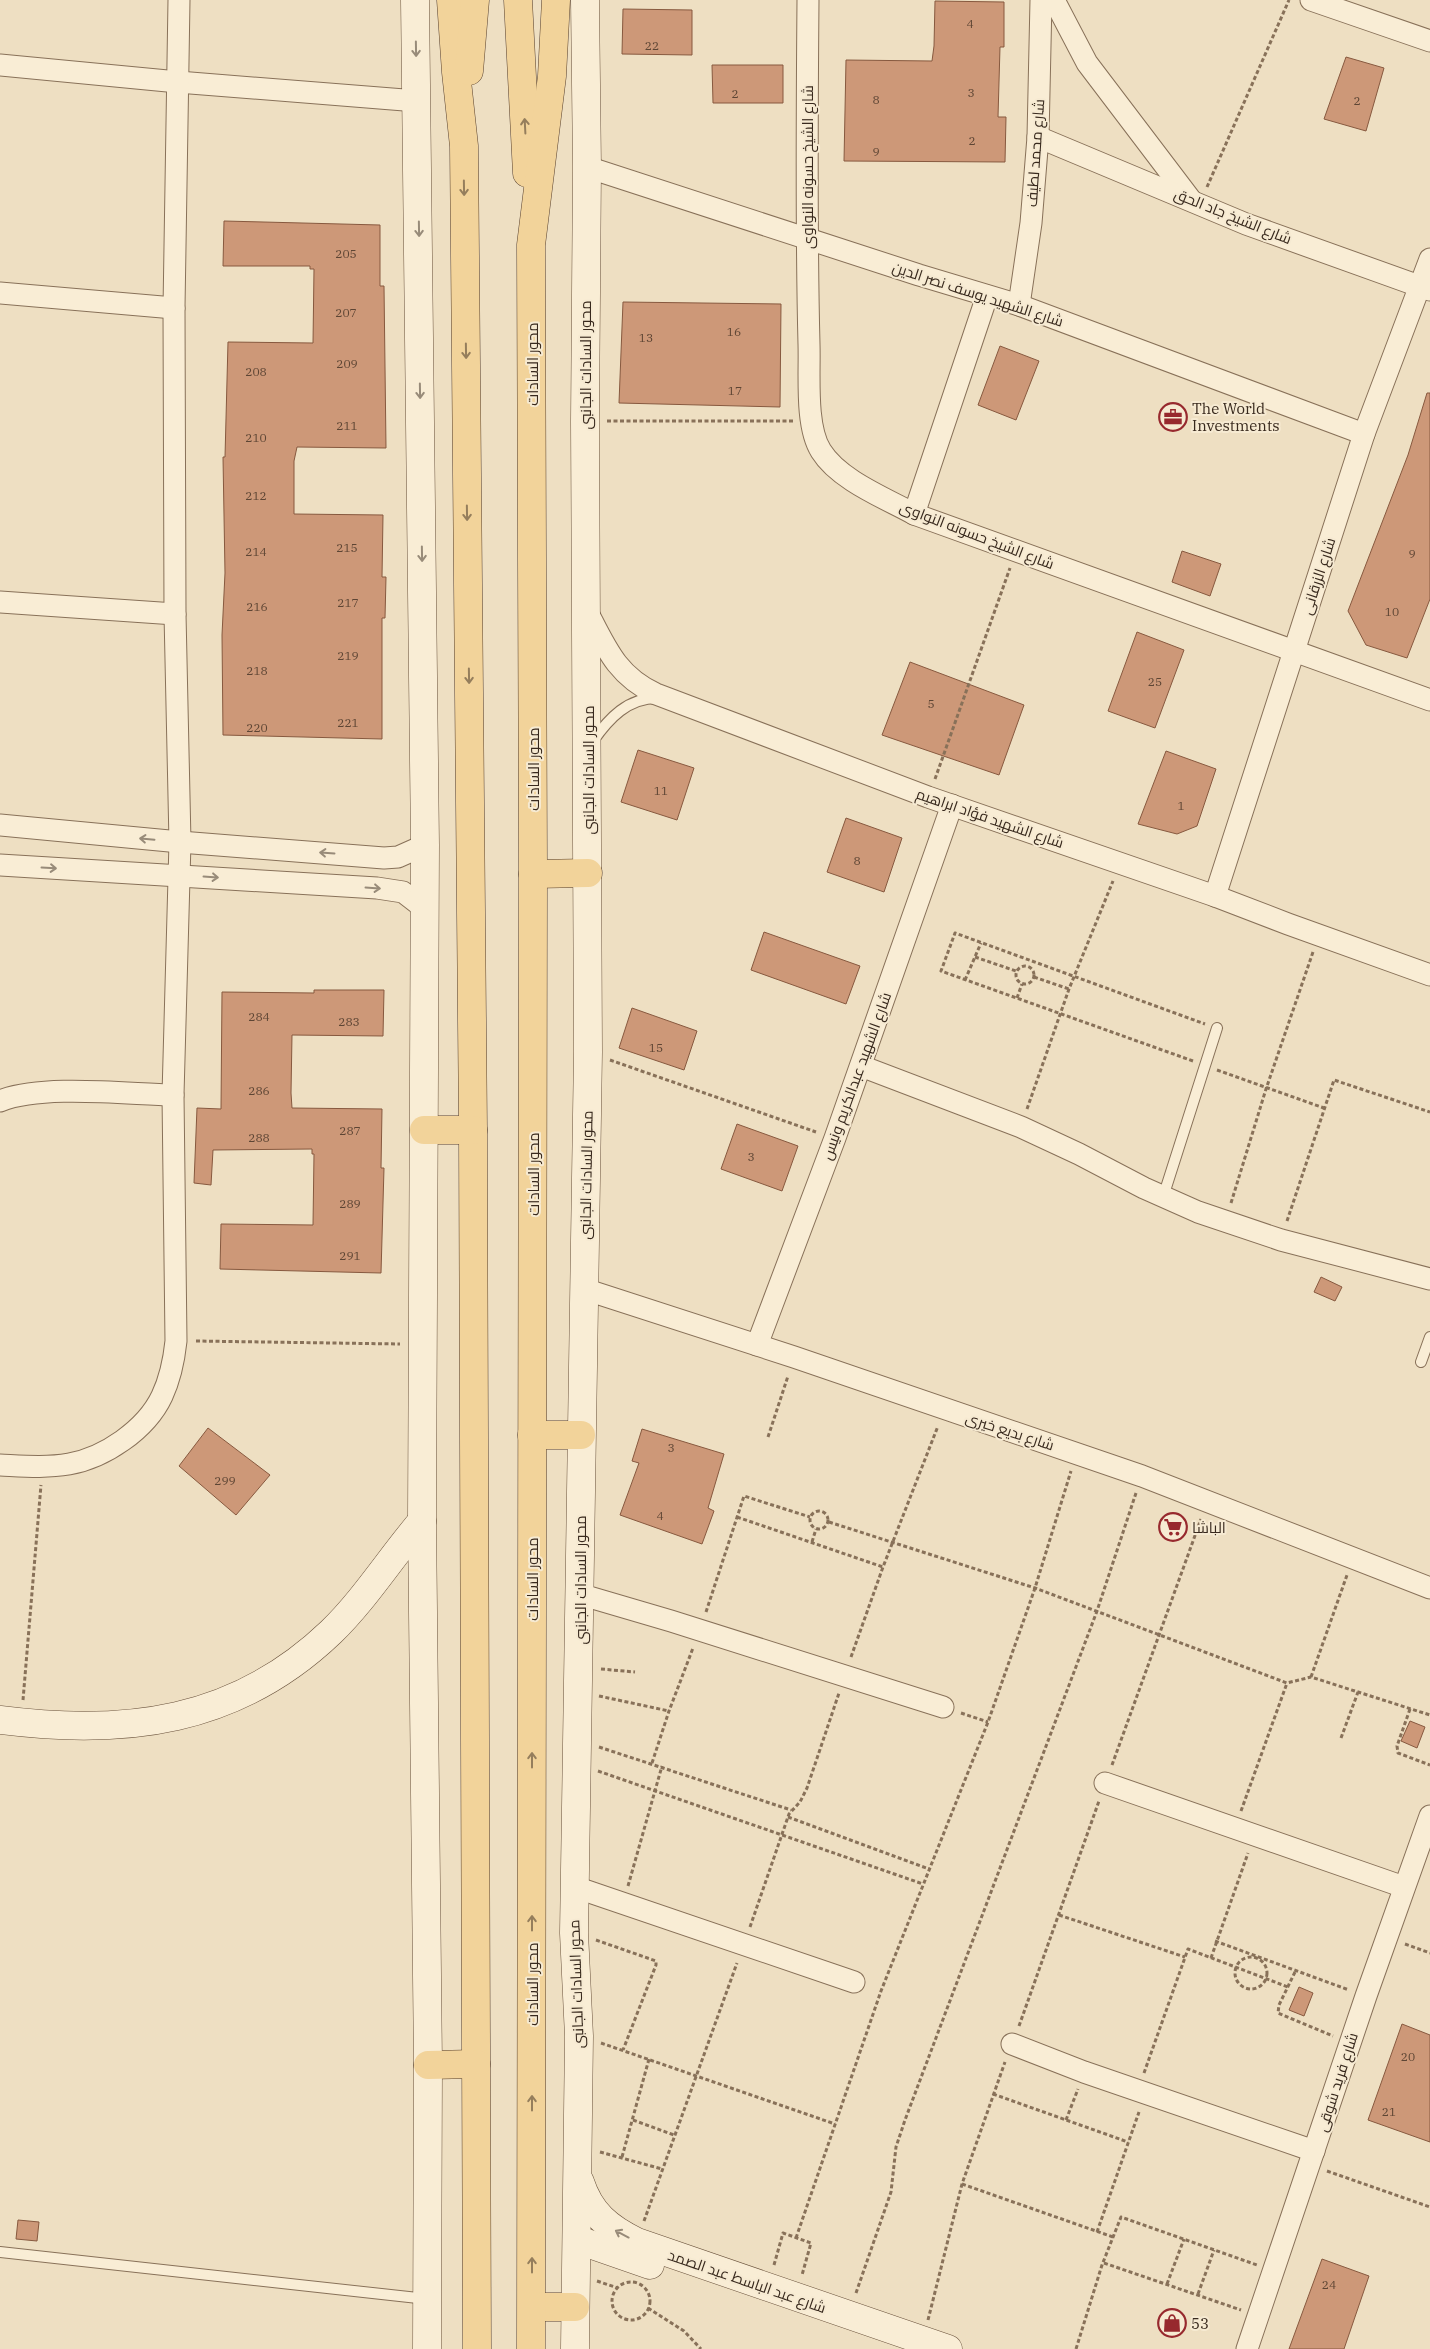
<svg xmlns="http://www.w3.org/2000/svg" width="1430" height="2349" font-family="'IBM Plex Serif',Cairo,serif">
<rect width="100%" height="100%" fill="#eedfc2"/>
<!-- building -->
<g fill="#cd9878" stroke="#87593f">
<path d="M935,1L1004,2V47H1000L998,117H1006L1005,162L844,161L846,60L932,61L934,46Z"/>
<path d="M623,9L692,10V55L622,54Z"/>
<path d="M1346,57L1384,68L1366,131L1324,119Z"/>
<path d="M712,65H783V103H713Z"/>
<path d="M224,221L380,225V286H384L386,448L297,447L294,461V514L383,515L382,577H386L385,618H382V739L223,735L222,635L225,573L223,457H225L228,342L313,343L314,269H310V266H223Z"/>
<path d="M623,302L781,304L780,407L619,403Z"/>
<path d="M1000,346L1039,361L1016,420L978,405Z"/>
<path d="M1427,393H1430V599L1407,658L1366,645L1348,611L1408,455Z"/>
<path d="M1182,551L1221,564L1210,596L1172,582Z"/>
<path d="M1137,632L1184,650L1155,728L1108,711Z"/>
<path d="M910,662L1024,705L999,775L882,735Z"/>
<path d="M638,750L694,768L677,820L621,802Z"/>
<path d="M1166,751L1216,769L1197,826L1177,834L1138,824Z"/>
<path d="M846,818L902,838L884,892L827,872Z"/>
<path d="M764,932L860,966L846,1004L751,970Z"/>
<path d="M314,990H384L383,1036L292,1035L291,1093L292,1108L382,1109L381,1168H384L381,1273L220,1269L221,1224L313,1225L314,1154H312V1149L213,1150L211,1185L194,1183L197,1108L221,1109L222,992L314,993Z"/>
<path d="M632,1008L697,1031L684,1070L619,1048Z"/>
<path d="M737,1124L798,1146L782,1191L721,1169Z"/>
<path d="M1321,1277L1342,1287L1335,1301L1314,1292Z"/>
<path d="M208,1428L270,1475L236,1515L179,1466Z"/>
<path d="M642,1429L724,1454L708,1508L714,1511L702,1544L620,1515L639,1463L632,1461Z"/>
<path d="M1410,1721L1425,1727L1417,1748L1401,1741Z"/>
<path d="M1299,1987L1313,1993L1304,2016L1289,2010Z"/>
<path d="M1402,2024L1430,2035V2142L1368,2120Z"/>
<path d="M18,2220L39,2222L37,2241L16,2239Z"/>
<path d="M1322,2259L1369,2276L1344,2349H1289Z"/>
</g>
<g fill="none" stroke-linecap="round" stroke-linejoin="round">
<defs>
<g id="lane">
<path d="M593,741C609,718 628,698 657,698"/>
<path d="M1163,1197L1217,1028"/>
<path d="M1421,1362L1430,1337"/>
<path d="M0,2252L427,2299"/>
</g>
<g id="street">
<path d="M808,0C807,115 806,229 809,344C810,374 805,426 821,451C839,480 885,498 914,514L1430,700"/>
<path d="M1054,0L1087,63L1191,200"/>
<path d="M1311,0L1430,41"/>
<path d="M0,65L178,82L417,101"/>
<path d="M1038,137L1246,224L1430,290"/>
<path d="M587,167L919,275L1019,305L1364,434"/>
<path d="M0,293L174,308"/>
<path d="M1019,305L1031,223L1038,137L1041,0"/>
<path d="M914,514L987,296"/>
<path d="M0,602L175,614"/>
<path d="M587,611C606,648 617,676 656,694L928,797L1215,896L1288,924L1430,975"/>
<path d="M0,825L180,842L384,858L398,857L425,845"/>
<path d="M0,865L377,888L403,892L425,909"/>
<path d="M1215,896L1364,434L1430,259"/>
<path d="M861,1066L1021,1127L1079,1154L1144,1188L1198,1212L1281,1240L1430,1279"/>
<path d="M0,1101C42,1084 126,1094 173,1095"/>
<path d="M584,1289L794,1357L1142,1476L1430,1588"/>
<path d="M757,1345L835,1138L952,805"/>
<path d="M0,1465C23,1466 46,1468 69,1464C104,1458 146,1430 162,1396C170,1379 174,1360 176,1341L173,1095L180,842L175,614L174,308L179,0"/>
<path d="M579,1594L671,1621L943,1707"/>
<path d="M1105,1783L1404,1887"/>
<path d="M575,1887L854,1982"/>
<path d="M1012,2044L1084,2072L1314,2151"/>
<path d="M1247,2349L1366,1996L1430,1816"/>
</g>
<g id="secondary">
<path d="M415,0L425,845L422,1521L428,2065L427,2349"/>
<path d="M0,1720C125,1736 236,1723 331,1632C365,1599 391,1557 422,1521"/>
<path d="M580,2182C590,2213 608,2228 637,2242L948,2349"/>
<path d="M578,2240L650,2265"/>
<path d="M575,2349L579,2036L574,1933L588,1052L585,421L587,167L585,0"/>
</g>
<g id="primary">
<path d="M451,0L456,72L464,146L473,1130L477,2349"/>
<path d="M518,0L527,173"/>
<path d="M469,71L475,0"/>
<path d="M533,874L588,873"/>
<path d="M424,1130H473"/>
<path d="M532,1435H581"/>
<path d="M428,2065L476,2064"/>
<path d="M532,2307H575"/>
<path d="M531,2349L533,874L531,245L552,76L556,0"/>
</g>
</defs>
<!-- lane casing -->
<use href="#lane" stroke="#887159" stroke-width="12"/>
<!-- street casing -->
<use href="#street" stroke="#887159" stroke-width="23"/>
<!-- secondary casing -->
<use href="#secondary" stroke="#6a523c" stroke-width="29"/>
<!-- primary casing -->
<use href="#primary" stroke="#563f2e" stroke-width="29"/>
<!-- path -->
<g stroke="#887159" stroke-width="3" stroke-dasharray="4 2.5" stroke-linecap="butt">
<path d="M1207,187L1289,0"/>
<path d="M607,421H793"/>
<path d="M935,779L1010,568"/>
<path d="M975,957L1016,971"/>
<circle cx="1025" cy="975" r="9"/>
<path d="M1034,977L1069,989"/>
<path d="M965,980L981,943"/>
<path d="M1017,998L1022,984"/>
<path d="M610,1060L816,1132"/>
<path d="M1193,1061L941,971L955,933L1205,1024"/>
<path d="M1217,1070L1324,1108"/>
<path d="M1027,1109L1069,989L1113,881"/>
<path d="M1231,1203L1266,1089L1313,952"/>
<path d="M1287,1221L1334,1080L1430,1112"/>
<path d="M196,1341L400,1344"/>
<path d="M768,1437L788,1376"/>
<circle cx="819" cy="1520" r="9"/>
<path d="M737,1517L883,1567"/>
<path d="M829,1522L1035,1588L1287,1683L1311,1677L1430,1715"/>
<path d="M812,1542L816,1529"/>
<path d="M706,1612L744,1496L810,1517"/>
<path d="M851,1657L883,1567L938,1426"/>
<path d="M601,1669L635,1672"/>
<path d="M1311,1677L1347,1575"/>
<path d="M599,1696L669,1711"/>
<path d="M23,1700L41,1485"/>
<path d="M1410,1709L1397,1746L1398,1753L1430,1765"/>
<path d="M961,1713L988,1722"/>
<path d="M1341,1738L1358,1692"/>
<path d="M599,1747L791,1810"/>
<path d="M652,1763L669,1711L693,1648"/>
<path d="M1112,1765L1201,1519"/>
<path d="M598,1771L923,1884"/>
<path d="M1241,1811L1287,1683"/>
<path d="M788,1817L929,1869"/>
<path d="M628,1886L662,1766"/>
<path d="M1059,1915L1185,1957"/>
<path d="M750,1927L789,1814L800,1802L807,1788L839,1693"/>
<path d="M596,1940L656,1961V1965L623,2050"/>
<path d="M1215,1941L1349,1990"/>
<path d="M1405,1944L1430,1953"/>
<circle cx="1251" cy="1973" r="16"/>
<path d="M1211,1958L1248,1853"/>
<path d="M1295,1972L1279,2005L1278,2013L1333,2036"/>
<path d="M1019,2026L1099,1801"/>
<path d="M601,2043L835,2124"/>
<path d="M1144,2073L1188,1949L1288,1987"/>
<path d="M993,2094L1128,2142"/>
<path d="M633,2120L674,2135"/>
<path d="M1066,2120L1078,2089"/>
<path d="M600,2152L662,2169"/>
<path d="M622,2157L649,2059"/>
<path d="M1327,2171L1430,2207"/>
<path d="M962,2184L1113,2237"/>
<path d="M644,2221L737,1963"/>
<path d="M1097,2232L1139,2112"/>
<path d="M796,2238L881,1991L988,1722L1035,1588L1071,1471"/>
<path d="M1104,2263L1241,2310"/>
<path d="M774,2265L783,2233L811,2243L802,2275"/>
<path d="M597,2281L618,2288"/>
<circle cx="631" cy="2301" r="19"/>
<path d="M1167,2284L1184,2239"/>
<path d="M856,2293L891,2192L896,2147L905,2120L1097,1611L1136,1493"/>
<path d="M1198,2294L1214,2250"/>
<path d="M648,2308L684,2331L701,2349"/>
<path d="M928,2320L962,2184L1005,2062"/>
<path d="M1076,2349L1102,2265L1121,2217L1257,2265"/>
</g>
<!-- lane -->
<use href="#lane" stroke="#f9edd5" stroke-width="10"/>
<!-- street -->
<use href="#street" stroke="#f9edd5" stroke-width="21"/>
<!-- secondary -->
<use href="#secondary" stroke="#f9edd5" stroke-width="28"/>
<!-- primary -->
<use href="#primary" stroke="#f2d39a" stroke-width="28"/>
</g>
<!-- one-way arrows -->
<defs><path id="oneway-shaft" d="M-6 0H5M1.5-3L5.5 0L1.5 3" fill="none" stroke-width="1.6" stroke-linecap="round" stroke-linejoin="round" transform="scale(1.25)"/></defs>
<g stroke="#988b79">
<use href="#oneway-shaft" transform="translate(416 49) rotate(89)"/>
<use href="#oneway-shaft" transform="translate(419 229) rotate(89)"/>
<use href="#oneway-shaft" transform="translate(420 391) rotate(89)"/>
<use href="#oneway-shaft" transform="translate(422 554) rotate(89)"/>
<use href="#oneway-shaft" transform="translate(147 839) rotate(-175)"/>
<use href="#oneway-shaft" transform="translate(327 853) rotate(-176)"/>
<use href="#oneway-shaft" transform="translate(49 868) rotate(3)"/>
<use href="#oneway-shaft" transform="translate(211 877) rotate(4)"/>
<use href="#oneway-shaft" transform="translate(373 888) rotate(4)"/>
<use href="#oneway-shaft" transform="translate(622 2234) rotate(-152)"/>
</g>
<g stroke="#957e5c">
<use href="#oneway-shaft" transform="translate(525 126) rotate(-93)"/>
<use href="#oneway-shaft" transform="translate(464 188) rotate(89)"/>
<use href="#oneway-shaft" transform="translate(466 351) rotate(89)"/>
<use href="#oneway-shaft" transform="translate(467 513) rotate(89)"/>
<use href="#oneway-shaft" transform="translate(469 676) rotate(89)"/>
<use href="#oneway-shaft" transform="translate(532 1760) rotate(-90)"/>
<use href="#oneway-shaft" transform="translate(532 1923) rotate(-90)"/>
<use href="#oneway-shaft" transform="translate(532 2103) rotate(-90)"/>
<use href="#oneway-shaft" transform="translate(532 2265) rotate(-90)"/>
</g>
<!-- icons -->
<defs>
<symbol id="office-ring" viewBox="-11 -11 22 22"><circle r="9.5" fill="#f6ead2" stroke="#97292e" stroke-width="1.5"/><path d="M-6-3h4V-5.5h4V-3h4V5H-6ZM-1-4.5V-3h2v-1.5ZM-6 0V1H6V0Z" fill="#97292e"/></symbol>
<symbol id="supermarket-ring" viewBox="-11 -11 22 22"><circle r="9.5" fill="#f6ead2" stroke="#97292e" stroke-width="1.5"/><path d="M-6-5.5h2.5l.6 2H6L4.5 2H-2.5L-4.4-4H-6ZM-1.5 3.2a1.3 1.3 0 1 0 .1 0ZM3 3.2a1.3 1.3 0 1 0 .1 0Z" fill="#97292e"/></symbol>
<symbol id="shop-ring" viewBox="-11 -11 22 22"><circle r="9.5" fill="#f6ead2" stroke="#97292e" stroke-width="1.5"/><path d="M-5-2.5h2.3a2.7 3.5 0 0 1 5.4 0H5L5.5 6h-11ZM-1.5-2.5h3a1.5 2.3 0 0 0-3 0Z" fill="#97292e"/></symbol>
</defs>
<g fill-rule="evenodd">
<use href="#office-ring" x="1157" y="401" width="32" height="32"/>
<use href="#supermarket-ring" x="1157" y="1511" width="32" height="32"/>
<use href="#shop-ring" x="1156" y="2307" width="32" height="32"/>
</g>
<g text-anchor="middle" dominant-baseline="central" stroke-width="4" stroke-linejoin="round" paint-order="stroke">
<!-- number labels -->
<g font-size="12" fill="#5d4534">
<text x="970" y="23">4</text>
<text x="652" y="45">22</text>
<text x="971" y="92">3</text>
<text x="735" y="93">2</text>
<text x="876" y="99">8</text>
<text x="1357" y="100">2</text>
<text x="972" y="140">2</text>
<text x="876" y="151">9</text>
<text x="346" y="253">205</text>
<text x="346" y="312">207</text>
<text x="734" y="331">16</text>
<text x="646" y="337">13</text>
<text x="347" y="363">209</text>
<text x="256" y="371">208</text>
<text x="735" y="390">17</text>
<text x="347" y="425">211</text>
<text x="256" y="437">210</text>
<text x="256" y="495">212</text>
<text x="347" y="547">215</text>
<text x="256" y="551">214</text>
<text x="1412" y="553">9</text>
<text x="348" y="602">217</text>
<text x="257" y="606">216</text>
<text x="1392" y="611">10</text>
<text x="348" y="655">219</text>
<text x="257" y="670">218</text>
<text x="1155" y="681">25</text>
<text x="931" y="703">5</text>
<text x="348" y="722">221</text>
<text x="257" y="727">220</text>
<text x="661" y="790">11</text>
<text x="1181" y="805">1</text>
<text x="857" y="860">8</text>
<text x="259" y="1016">284</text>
<text x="349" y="1021">283</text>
<text x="656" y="1047">15</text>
<text x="259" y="1090">286</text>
<text x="350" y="1130">287</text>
<text x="259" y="1137">288</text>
<text x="751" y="1156">3</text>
<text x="350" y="1203">289</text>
<text x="350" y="1255">291</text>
<text x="671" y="1447">3</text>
<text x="225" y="1480">299</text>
<text x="660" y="1515">4</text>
<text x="1408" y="2056">20</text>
<text x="1389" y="2111">21</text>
<text x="1329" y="2284">24</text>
</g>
<!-- street labels -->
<g font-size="15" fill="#38291d" stroke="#f6ead2">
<text transform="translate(1035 153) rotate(-86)">شارع محمد لطيف</text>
<text transform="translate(807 167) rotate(-90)">شارع الشيخ حسونه النواوى</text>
<text transform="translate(1233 216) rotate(22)">شارع الشيخ جاد الحق</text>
<text transform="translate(978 294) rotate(18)">شارع الشهيد يوسف نصر الدين</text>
<text transform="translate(532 364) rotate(-90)">محور السادات</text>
<text transform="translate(585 365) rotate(-90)">محور السادات الجانبى</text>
<text transform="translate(977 535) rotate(21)">شارع الشيخ حسونه النواوى</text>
<text transform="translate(1318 576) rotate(-72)">شارع الزرقانى</text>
<text transform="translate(533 769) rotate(-90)">محور السادات</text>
<text transform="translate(588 770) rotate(-90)">محور السادات الجانبى</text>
<text transform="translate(990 818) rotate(19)">شارع الشهيد فؤاد ابراهيم</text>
<text transform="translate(856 1076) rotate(-70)">شارع الشهيد عبدالكريم ونيس</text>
<text transform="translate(533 1174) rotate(-90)">محور السادات</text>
<text transform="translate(586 1175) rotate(-89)">محور السادات الجانبى</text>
<text transform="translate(1010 1431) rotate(18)">شارع بديع خيرى</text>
<text transform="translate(532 1579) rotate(-90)">محور السادات</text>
<text transform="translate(580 1580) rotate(-90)">محور السادات الجانبى</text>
<text transform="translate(532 1984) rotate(-90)">محور السادات</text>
<text transform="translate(576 1984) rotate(-92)">محور السادات الجانبى</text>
<text transform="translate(1337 2082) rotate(-72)">شارع فريد شوقى</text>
<text transform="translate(747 2281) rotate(19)">شارع عبد الباسط عبد الصمد</text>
</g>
<!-- poi labels -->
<g font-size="15" fill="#38291d" stroke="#f6ead2" text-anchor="start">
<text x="1192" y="408">The World<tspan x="1192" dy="17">Investments</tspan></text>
<text x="1192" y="1527">الباشا</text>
<text x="1191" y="2323">53</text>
</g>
</g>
</svg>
